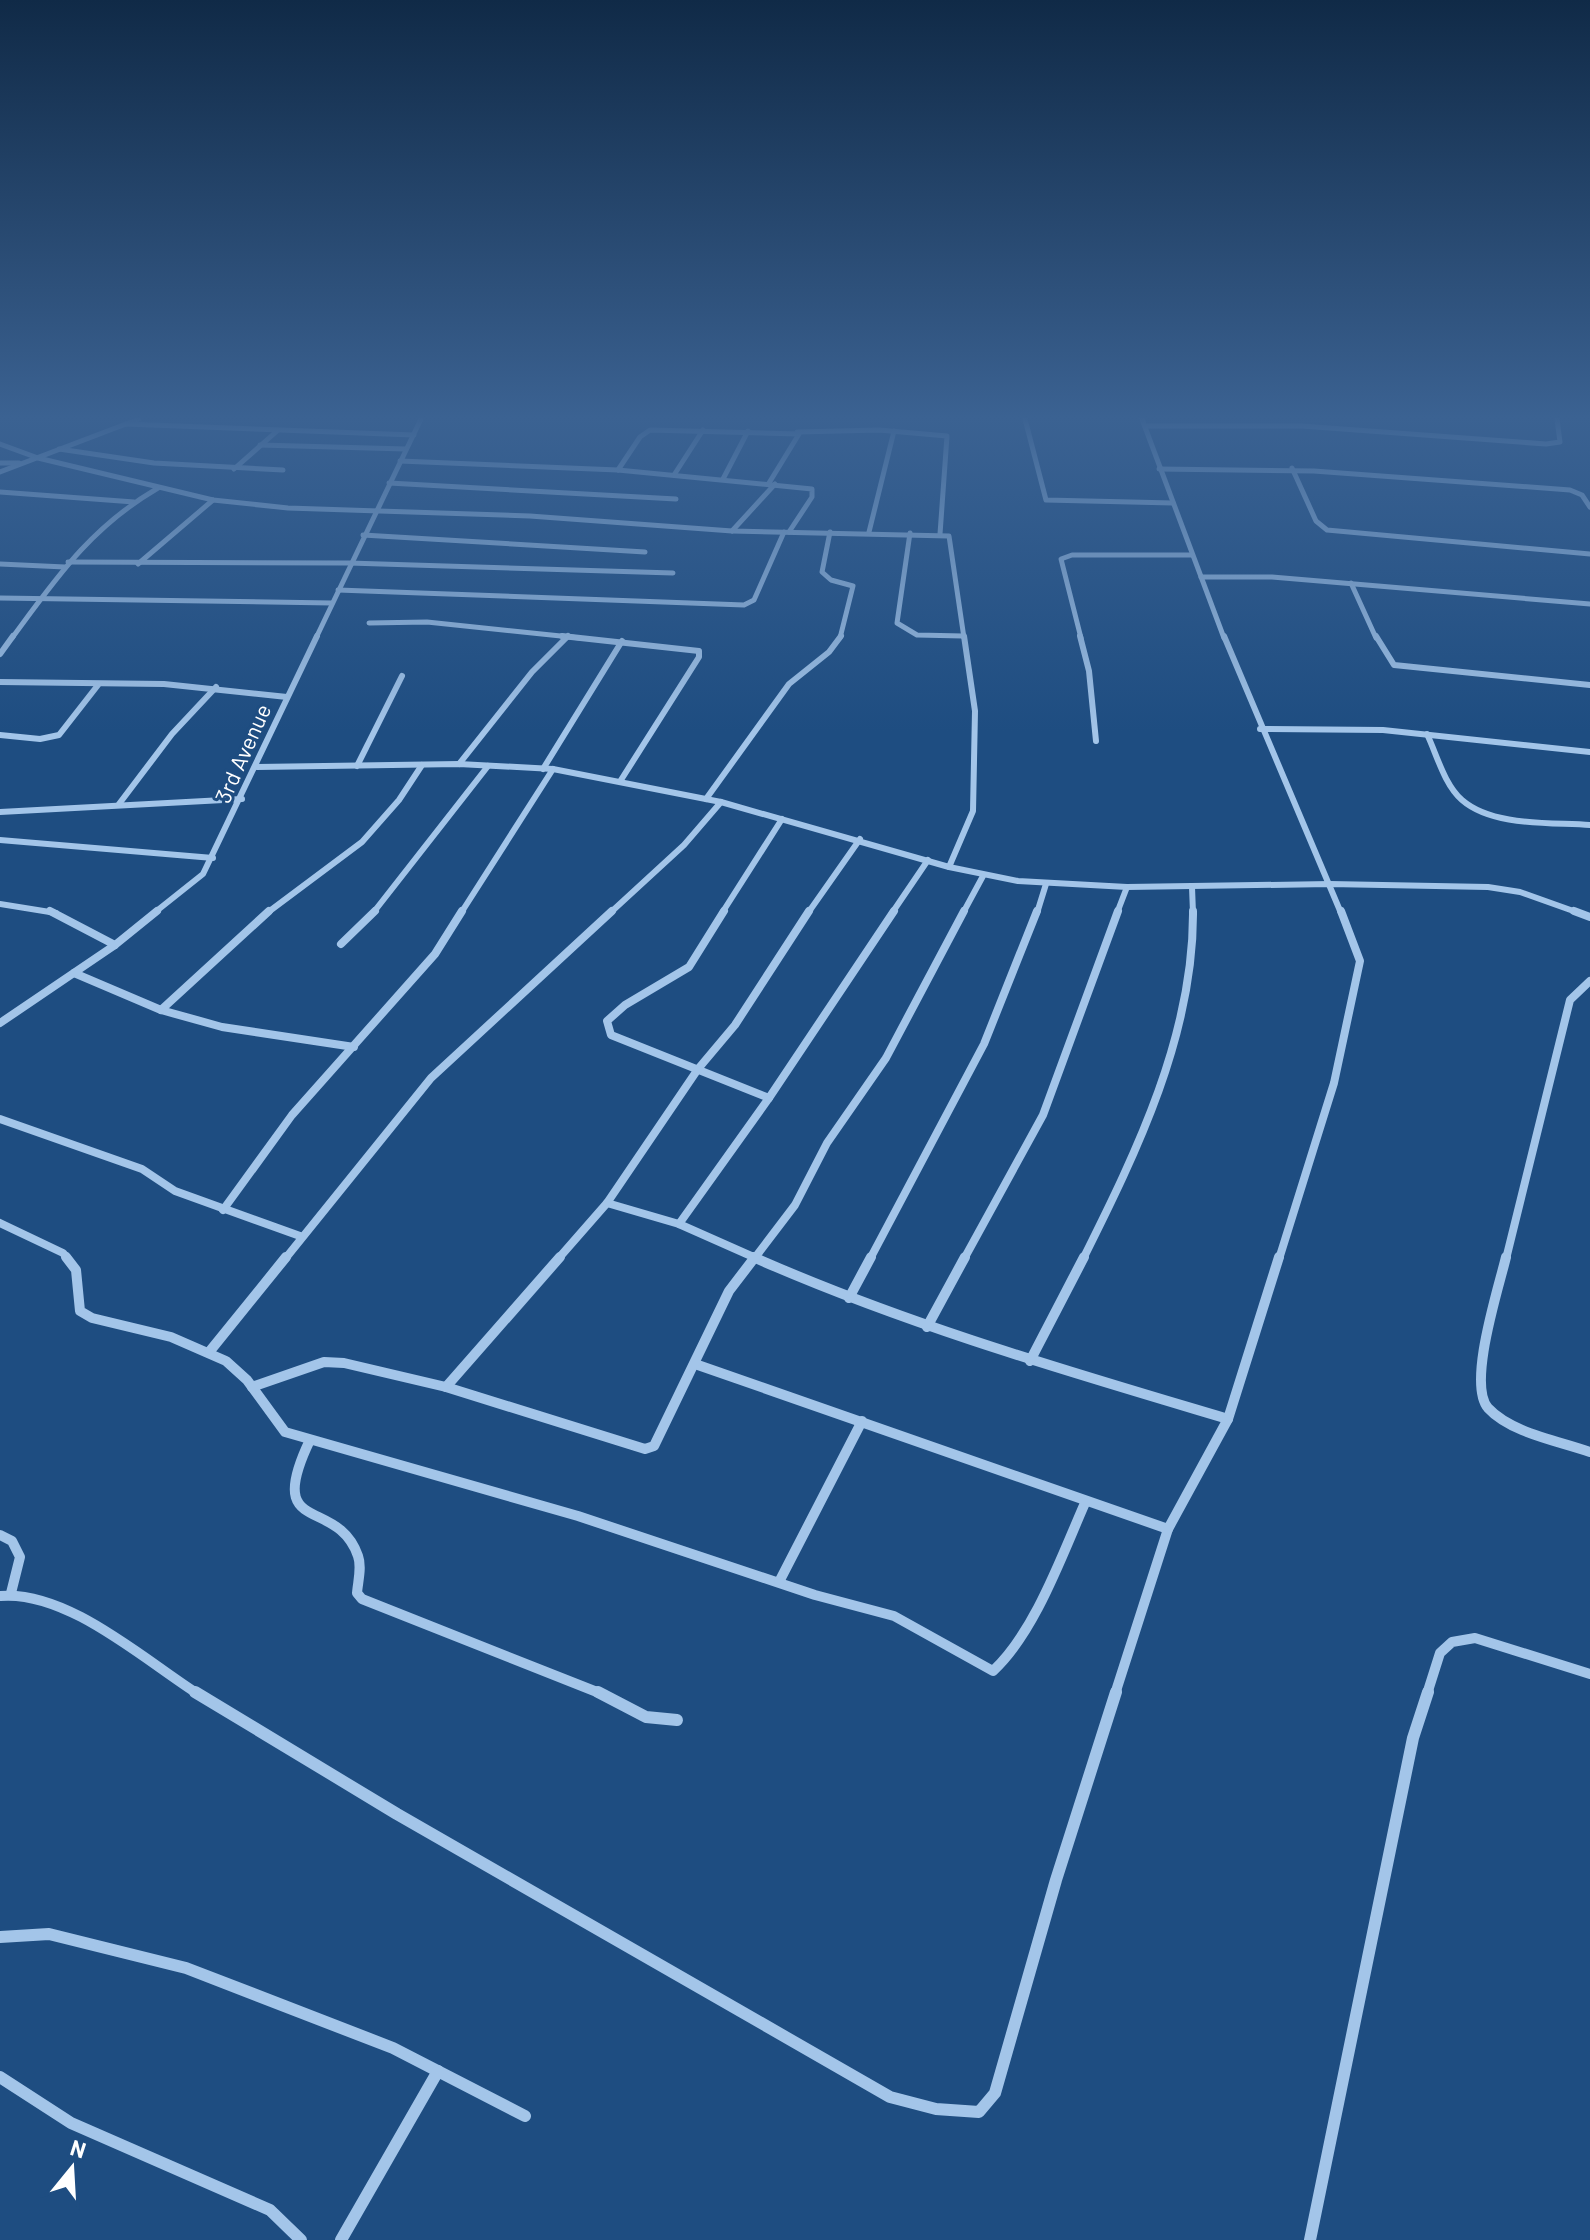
<svg xmlns="http://www.w3.org/2000/svg" width="1590" height="2240" font-family="Barlow,sans-serif">
<rect width="100%" height="100%" fill="#1e4d81"/>
<g fill="none" stroke-linecap="round" stroke-linejoin="round">
<!-- minor-far4 -->
<g stroke="#a3c5e9" stroke-width="5">
<path d="M1025,419L1046,500L1173,503"/>
<path d="M1142,419L1224,638"/>
<path d="M126,424L414,435"/>
<path d="M1145,426H1302L1546,444L1560,442L1557,419"/>
<path d="M797,432L879,430L947,436L940,534"/>
<path d="M0,444L38,458L213,500L288,508L530,516L732,531L949,536L964,638"/>
<path d="M260,445L406,449"/>
<path d="M59,449L154,463L283,470"/>
<path d="M400,461L618,470L812,489V497L789,532"/>
<path d="M0,463H19"/>
<path d="M1292,468L1316,521L1327,530L1590,554"/>
<path d="M234,469L277,431"/>
<path d="M1159,469L1314,471L1570,490L1582,495L1590,507"/>
<path d="M618,470L640,437L650,430L799,434L769,483"/>
<path d="M0,472L139,419"/>
<path d="M674,475L703,430"/>
<path d="M723,479L748,431"/>
<path d="M389,483L676,499"/>
<path d="M0,492L134,502"/>
<path d="M732,531L775,484"/>
<path d="M830,532L822,572L831,580L853,586L840,638"/>
<path d="M869,532L894,431"/>
<path d="M910,533L897,623L917,635L963,636"/>
<path d="M363,535L645,552"/>
<path d="M68,562L349,563L673,573"/>
<path d="M0,564L65,567"/>
<path d="M138,564L213,500"/>
<path d="M1201,577H1272L1590,604"/>
<path d="M1351,583L1376,638"/>
<path d="M338,590L744,605L754,600L784,532"/>
<path d="M0,598L332,603"/>
<path d="M369,623L427,622L580,638"/>
<path d="M12,638C57,577 91,527 158,488"/>
<path d="M316,638L421,419"/>
<path d="M566,638L568,636"/>
<path d="M1081,638L1061,559L1072,555H1192"/>
</g>
<!-- minor-far3 -->
<g stroke="#a3c5e9" stroke-width="6">
<path d="M562,636L699,651V657L621,780"/>
<path d="M1080,636L1089,671L1096,741"/>
<path d="M1224,636L1341,913"/>
<path d="M1376,636L1394,665L1590,685"/>
<path d="M0,654L13,636"/>
<path d="M0,682L164,684L287,697"/>
<path d="M1260,729L1383,730L1590,752"/>
<path d="M1427,734C1437,755 1444,784 1462,800C1493,827 1552,822 1590,825"/>
<path d="M0,735L40,739L59,735L98,685"/>
<path d="M459,764L532,672L568,636"/>
<path d="M357,766L402,676"/>
<path d="M257,767L459,764L553,769L721,802L949,867L1018,881L1127,887L1330,884L1488,887L1520,892L1579,913"/>
<path d="M543,769L622,641"/>
<path d="M706,799L789,684L829,652L841,636"/>
<path d="M119,804L172,734L216,687"/>
<path d="M0,812L242,799"/>
<path d="M0,840L213,858"/>
<path d="M949,867L973,811L975,711L964,636"/>
<path d="M1192,887L1193,913"/>
<path d="M0,904L56,913"/>
<path d="M154,913L203,874L317,636"/>
<path d="M267,913L362,842L399,800L422,765"/>
<path d="M373,913L488,766"/>
<path d="M461,913L553,769"/>
<path d="M610,913L684,845L721,802"/>
<path d="M722,913L782,819"/>
<path d="M808,913L860,839"/>
<path d="M892,913L928,860"/>
<path d="M963,913L983,876"/>
<path d="M1037,913L1046,884"/>
<path d="M1117,913L1127,887"/>
</g>
<!-- minor-far2 -->
<g stroke="#a3c5e9" stroke-width="8">
<path d="M50,911L115,945"/>
<path d="M724,911L689,967L625,1005L607,1021L611,1035L769,1098"/>
<path d="M1574,911L1590,917"/>
<path d="M341,944L375,911"/>
<path d="M74,973L161,1010L222,1027L354,1047"/>
<path d="M161,1010L269,911"/>
<path d="M0,1023L115,945L157,911"/>
<path d="M0,1119L142,1169L175,1191L300,1236"/>
<path d="M607,1203L679,1224L758,1259"/>
<path d="M223,1210L292,1115L435,954L462,911"/>
<path d="M0,1223L63,1253L68,1259"/>
<path d="M679,1224L769,1098L894,911"/>
<path d="M285,1259L431,1078L612,911"/>
<path d="M558,1259L607,1203L698,1069L735,1025L809,911"/>
<path d="M754,1259L795,1205L827,1143L886,1058L964,911"/>
<path d="M870,1259L984,1044L1037,911"/>
<path d="M964,1259L1043,1115L1118,911"/>
<path d="M1083,1259C1137,1151 1194,1034 1193,911"/>
<path d="M1279,1259L1334,1083L1360,961L1341,911"/>
<path d="M1506,1259L1570,1000L1590,981"/>
</g>
<!-- minor-far1 -->
<g stroke="#a3c5e9" stroke-width="10">
<path d="M66,1257L76,1270L80,1311L92,1318L171,1337L226,1361L247,1380L285,1432L578,1516L815,1595L894,1616L993,1671C1035,1632 1062,1555 1085,1503"/>
<path d="M753,1257C907,1325 1067,1371 1228,1419"/>
<path d="M1506,1257C1499,1287 1467,1384 1488,1408C1511,1433 1559,1441 1590,1452"/>
<path d="M849,1298L871,1257"/>
<path d="M927,1327L965,1257"/>
<path d="M210,1351L286,1257"/>
<path d="M1030,1361L1084,1257"/>
<path d="M695,1364L1168,1529"/>
<path d="M252,1387L324,1362L344,1363L446,1387L645,1449L654,1446L729,1291L755,1257"/>
<path d="M446,1387L560,1257"/>
<path d="M310,1440C263,1538 337,1495 358,1556C362,1567 358,1581 357,1593L362,1599L602,1694"/>
<path d="M0,1535L12,1541L20,1557L11,1593"/>
<path d="M779,1582L862,1421"/>
<path d="M0,1596C67,1590 143,1659 198,1694"/>
<path d="M1115,1694L1168,1529L1228,1419L1279,1257"/>
<path d="M1427,1694L1440,1653L1452,1642L1475,1638L1590,1674"/>
</g>
<!-- minor -->
<g stroke="#a3c5e9" stroke-width="12">
<path d="M195,1692L397,1814L890,2097L936,2109L979,2112L995,2093L1056,1880L1116,1692"/>
<path d="M598,1692L646,1717L677,1720"/>
<path d="M0,1937L49,1934L186,1968L393,2048L525,2116"/>
<path d="M0,2077L71,2123L270,2210L301,2240"/>
<path d="M341,2240L438,2071"/>
<path d="M1310,2240L1413,1738L1428,1692"/>
</g>
</g>
<!-- sky -->
<linearGradient id="sky" x2="0" y2="1"><stop stop-color="#102a47"/><stop offset="0.57" stop-color="#3b6292"/><stop offset="1" stop-color="#3b6292" stop-opacity="0"/></linearGradient>
<rect width="1590" height="732" fill="url(#sky)"/>
<g text-anchor="middle" dominant-baseline="central" stroke-width="6" stroke-linejoin="round" paint-order="stroke">
<!-- far-street labels -->
<g font-size="22" fill="#fff" stroke="#1e4d81">
<text transform="translate(242 753) rotate(-66)">3rd Avenue</text>
</g>
</g>
<!-- north arrow -->
<g transform="translate(72 2168) rotate(18)" stroke="#1e4d81" stroke-width="6" paint-order="stroke">
<path d="M0-6L14 30L0 20L-14 30Z" fill="#ffffff"/>
<text y="-12" font-size="22" font-weight="bold" text-anchor="middle" fill="#ffffff">N</text>
</g>
</svg>
